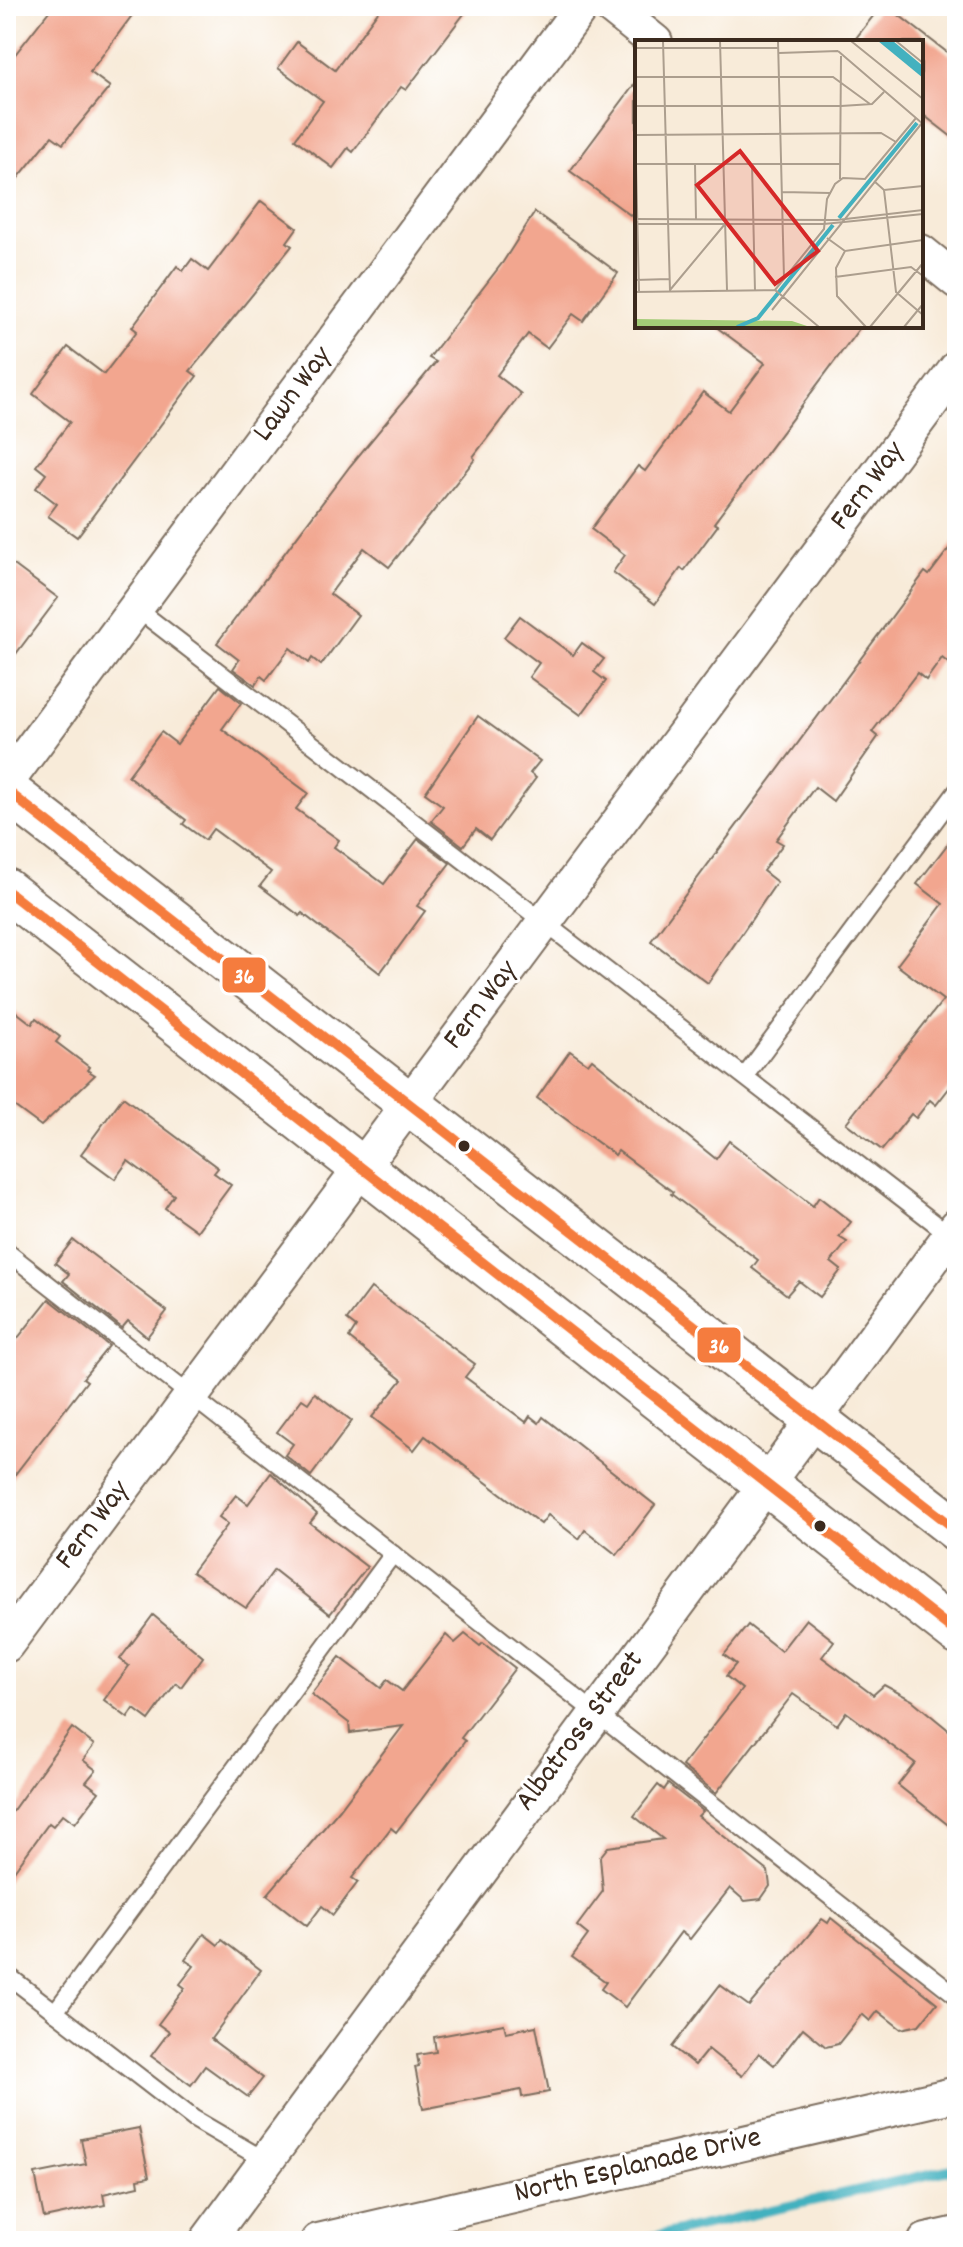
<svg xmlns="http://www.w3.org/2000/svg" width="963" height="2247" font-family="Dekko,sans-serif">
<rect width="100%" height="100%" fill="#fff"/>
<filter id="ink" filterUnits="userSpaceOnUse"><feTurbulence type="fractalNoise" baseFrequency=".0125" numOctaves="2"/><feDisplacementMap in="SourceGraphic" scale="16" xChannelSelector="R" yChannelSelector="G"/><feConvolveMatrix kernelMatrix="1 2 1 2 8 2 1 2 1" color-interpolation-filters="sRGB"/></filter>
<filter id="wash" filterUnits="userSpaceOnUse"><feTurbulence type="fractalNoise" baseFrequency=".006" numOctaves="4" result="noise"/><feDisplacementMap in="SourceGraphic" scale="32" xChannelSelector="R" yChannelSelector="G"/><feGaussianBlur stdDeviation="1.8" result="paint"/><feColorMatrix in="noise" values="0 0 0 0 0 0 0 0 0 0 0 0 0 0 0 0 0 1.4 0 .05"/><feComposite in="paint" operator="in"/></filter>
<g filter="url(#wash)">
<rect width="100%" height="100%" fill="#f8ebd9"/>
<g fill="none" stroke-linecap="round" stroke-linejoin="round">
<!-- stream -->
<path stroke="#43b1bf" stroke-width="10" d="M635,2241L957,2168"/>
</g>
<g id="blocks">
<!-- building -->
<g fill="#f2a68f">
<path d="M53,6H139L90,72L110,87L63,144L52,136L6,193V66Z"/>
<path d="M382,6H470L406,90L401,87L353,152L348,148L333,168L295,139L323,101L278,68L297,42L335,70Z"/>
<path d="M881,6H887L957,60V141L921,113V42H853Z"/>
<path d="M637,81V220L570,171Z"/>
<path d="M261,201L297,228L287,242L292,246L190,371L197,376L77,537L48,516L57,504L36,488L46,474L36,466L70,422L33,394L68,347L104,374L137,331L132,327L177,266L183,271L192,259L208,271Z"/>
<path d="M535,212L618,273L583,321L573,314L547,348L528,334L497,375L521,394L473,457L475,459L389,567L364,548L330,594L358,615L321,665L312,658L309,663L290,648L266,680L261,676L255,685L233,669L239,660L217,643L350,466L436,362L429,358L503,262Z"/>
<path d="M715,326H861L714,523L718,525L684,571L681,568L655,604L613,572L625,555L591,529L638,466L645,471L703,392L729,411L765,363Z"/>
<path d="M957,538V670L942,658L926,680L917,673L872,732L878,737L833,801L815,787L776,840L783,844L763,871L777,882L708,983L651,941L925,572L929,575Z"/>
<path d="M6,559L58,598L6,667Z"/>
<path d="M520,616L573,655L582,643L604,659L594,672L606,681L581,715L529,677L539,663L504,637Z"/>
<path d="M220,686L241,703L222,729L308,793L296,809L339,840L334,847L384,884L418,839L450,863L417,906L425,911L380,973L302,913L300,916L260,886L271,872L213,829L205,840L183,824L186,820L128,776L161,732L177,744Z"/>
<path d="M478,716L540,761L530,773L536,778L490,840L476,829L463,846L431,821L443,806L425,793Z"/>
<path d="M957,832V1078L936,1105L930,1100L916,1118L911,1114L882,1150L846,1123L943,1000L897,965L943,904L917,884Z"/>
<path d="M6,1004L32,1024L36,1018L60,1037L56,1042L89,1067L87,1070L95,1075L41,1126L6,1100Z"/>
<path d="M570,1051L588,1064L592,1059L716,1159L729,1141L813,1206L819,1197L851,1222L839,1237L847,1242L831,1262L841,1270L820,1297L799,1281L787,1295L752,1268L758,1260L671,1194L673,1192L618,1151L615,1155L537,1098Z"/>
<path d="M123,1097L218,1168L214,1173L231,1185L197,1231L165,1208L174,1195L128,1161L115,1179L81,1154Z"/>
<path d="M73,1240L167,1311L147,1337L128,1321L122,1328L63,1281L69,1274L55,1263Z"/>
<path d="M371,1288L475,1364L465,1377L526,1422L530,1416L539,1423L543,1417L655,1505L617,1555L585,1530L579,1539L548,1515L541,1524L425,1436L414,1450L372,1417L402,1380L349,1338L356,1327L347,1320Z"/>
<path d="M49,1299L109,1346L83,1378L87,1381L6,1486V1353Z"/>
<path d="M315,1393L352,1421L311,1476L285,1455L293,1444L277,1432L302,1399L308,1403Z"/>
<path d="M271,1473L317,1514L310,1523L367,1567L330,1614L274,1570L246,1608L192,1572L228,1524L219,1517L236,1495L248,1504Z"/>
<path d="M153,1615L203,1657L181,1687L176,1683L149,1720L134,1709L128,1718L104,1700L129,1666L120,1659Z"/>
<path d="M806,1619L834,1641L822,1657L873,1695L884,1685L912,1700L957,1737V1832L898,1785L915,1763L846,1712L837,1725L793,1694L716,1793L682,1766L742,1689L726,1676L736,1664L724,1655L748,1625L781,1651Z"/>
<path d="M465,1634L480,1646L483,1643L515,1668L461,1738L465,1741L421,1800L396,1832L391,1828L352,1878L358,1882L333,1915L322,1906L307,1926L267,1895L340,1809L403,1726L350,1733L349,1723L311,1694L340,1657L381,1688L387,1680L402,1691L446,1635L455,1643Z"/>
<path d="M72,1728L94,1745L83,1760L96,1770L86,1782L99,1792L75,1823L63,1814L53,1826L49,1823L6,1882V1820Z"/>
<path d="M668,1784L703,1811L698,1816L768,1871L770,1886L761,1899L745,1901L730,1888L690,1939L681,1932L625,2007L601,1989L606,1982L572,1957L588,1935L577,1926L603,1891L600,1857L608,1847L663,1839L634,1816L658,1785L664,1790Z"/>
<path d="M831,1918L937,2003L919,2025L901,2029L878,2011L870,2021L862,2014L838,2044L826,2047L803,2028L774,2065L759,2053L742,2076L708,2049L695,2065L672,2047L720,1985L749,2006L822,1919L828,1923Z"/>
<path d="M204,1934L218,1945L222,1940L261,1970L211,2039L263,2078L248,2097L205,2066L191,2085L151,2056L169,2032L158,2024L185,1988L180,1984L194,1966L185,1960Z"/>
<path d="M504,2024L506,2032L536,2026L549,2092L522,2097L521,2090L423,2109L415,2067L419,2066L417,2055L436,2052L434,2037Z"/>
<path d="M139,2128L149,2177L138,2179L139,2186L103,2194L105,2205L44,2218L35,2174L86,2164L81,2139Z"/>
</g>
</g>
</g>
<g filter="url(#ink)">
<use href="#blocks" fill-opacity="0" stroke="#7d6e5f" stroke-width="2"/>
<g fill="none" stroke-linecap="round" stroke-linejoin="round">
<defs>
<g id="service">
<path d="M136,608L950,1235"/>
<path d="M745,1076L957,791"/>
<path d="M6,1251L957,1996"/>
<path d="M6,1974L194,2119L266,2161"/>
<path d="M55,2012L393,1554"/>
</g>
<g id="minor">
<path d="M610,6L655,42"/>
<path d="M921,252L957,281"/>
<path d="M6,783L582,6"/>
<path d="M6,1645L957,368"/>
<path d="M207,2241L957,1226"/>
<path d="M318,2241L957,2094"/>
<path d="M926,2241L957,2234"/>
</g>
<g id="tertiary">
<path d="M6,790L957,1530"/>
<path d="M6,890L957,1633"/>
</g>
</defs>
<!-- service casing -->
<use href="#service" stroke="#7d6e5f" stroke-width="20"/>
<!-- minor casing -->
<use href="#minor" stroke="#7d6e5f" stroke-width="38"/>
<!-- tertiary casing -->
<use href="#tertiary" stroke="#7d6e5f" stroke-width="46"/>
<!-- service -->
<use href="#service" stroke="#fff" stroke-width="16"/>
<!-- minor -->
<use href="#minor" stroke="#fff" stroke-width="34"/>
<!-- tertiary -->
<use href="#tertiary" stroke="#fff" stroke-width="42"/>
<defs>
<g id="bus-1">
<path d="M6,790L957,1530"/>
<path d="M6,890L957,1633"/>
</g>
</defs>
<!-- bus-1 casing -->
<use href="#bus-1" stroke="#fff" stroke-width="16"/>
<!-- bus-1 -->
<use href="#bus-1" stroke="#f57c3e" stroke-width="10"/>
</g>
</g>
<!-- markers -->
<g fill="#3b2a1e" stroke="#fff" stroke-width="3">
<circle cx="464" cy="1146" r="7"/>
<circle cx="820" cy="1526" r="7"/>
</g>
<g text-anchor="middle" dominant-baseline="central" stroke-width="6" stroke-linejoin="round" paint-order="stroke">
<!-- street labels -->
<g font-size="30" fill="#3b2a1e" stroke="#fff">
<text transform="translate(294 395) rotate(-53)">Lawn Way</text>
<text transform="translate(869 487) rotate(-53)">Fern Way</text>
<text transform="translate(482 1006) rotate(-53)">Fern Way</text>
<text transform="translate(94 1526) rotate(-53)">Fern Way</text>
<text transform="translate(581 1732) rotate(-53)">Albatross Street</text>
<text transform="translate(638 2167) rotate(-13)">North Esplanade Drive</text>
</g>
</g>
<!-- overview -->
<g transform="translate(635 40)">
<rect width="288" height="288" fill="#f8ebd9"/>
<path d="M0,279L157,281L175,287H0Z" fill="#a3cb76"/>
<path d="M243,1H258L288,26V38Z" fill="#43b1bf"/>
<path fill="none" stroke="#43b1bf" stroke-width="4" d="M204,178L282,83M102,287L123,278L198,185"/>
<path fill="none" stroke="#ac9e8e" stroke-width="2" d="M28,1L35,251M85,1L92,250M143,1L149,238M216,1L288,59M261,1L288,23M0,8H144M203,11L288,84M144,13L203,11M0,37H198L235,64M0,66H206L237,64L249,52M0,95L246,93L261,102M0,124H205M1,124L4,251M60,124L61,179M117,124L120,251M205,139L206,16M239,141L249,150L288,146M249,150L261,252L288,275M147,152L195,153M0,179L202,180L288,170M0,184H189L288,174M192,198L210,211L288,200M210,211L201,228L202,256L231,287M200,237L276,227L288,236M0,240L34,239M35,250L90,184M140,250L189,189L192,159L200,144L208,138L230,139L281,78M140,250L184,287M0,252L140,250M137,270L287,83M235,287L288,223M269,287L288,264"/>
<path fill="#d62828" fill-opacity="0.15" stroke="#d62828" stroke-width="4" d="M105,111L183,211L140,244L62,145Z"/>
<rect width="288" height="288" fill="none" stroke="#3b2a1e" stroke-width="4"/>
</g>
<g stroke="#fff" stroke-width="3">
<rect x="221" y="956" width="46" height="38" rx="8" fill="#f57c3e"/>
<rect x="696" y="1326" width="46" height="38" rx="8" fill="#f57c3e"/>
</g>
<g font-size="22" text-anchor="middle" font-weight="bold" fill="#fff">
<text x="244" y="983">36</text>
<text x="719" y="1353">36</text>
</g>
<!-- margin -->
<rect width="963" height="2247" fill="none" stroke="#fff" stroke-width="32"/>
</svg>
